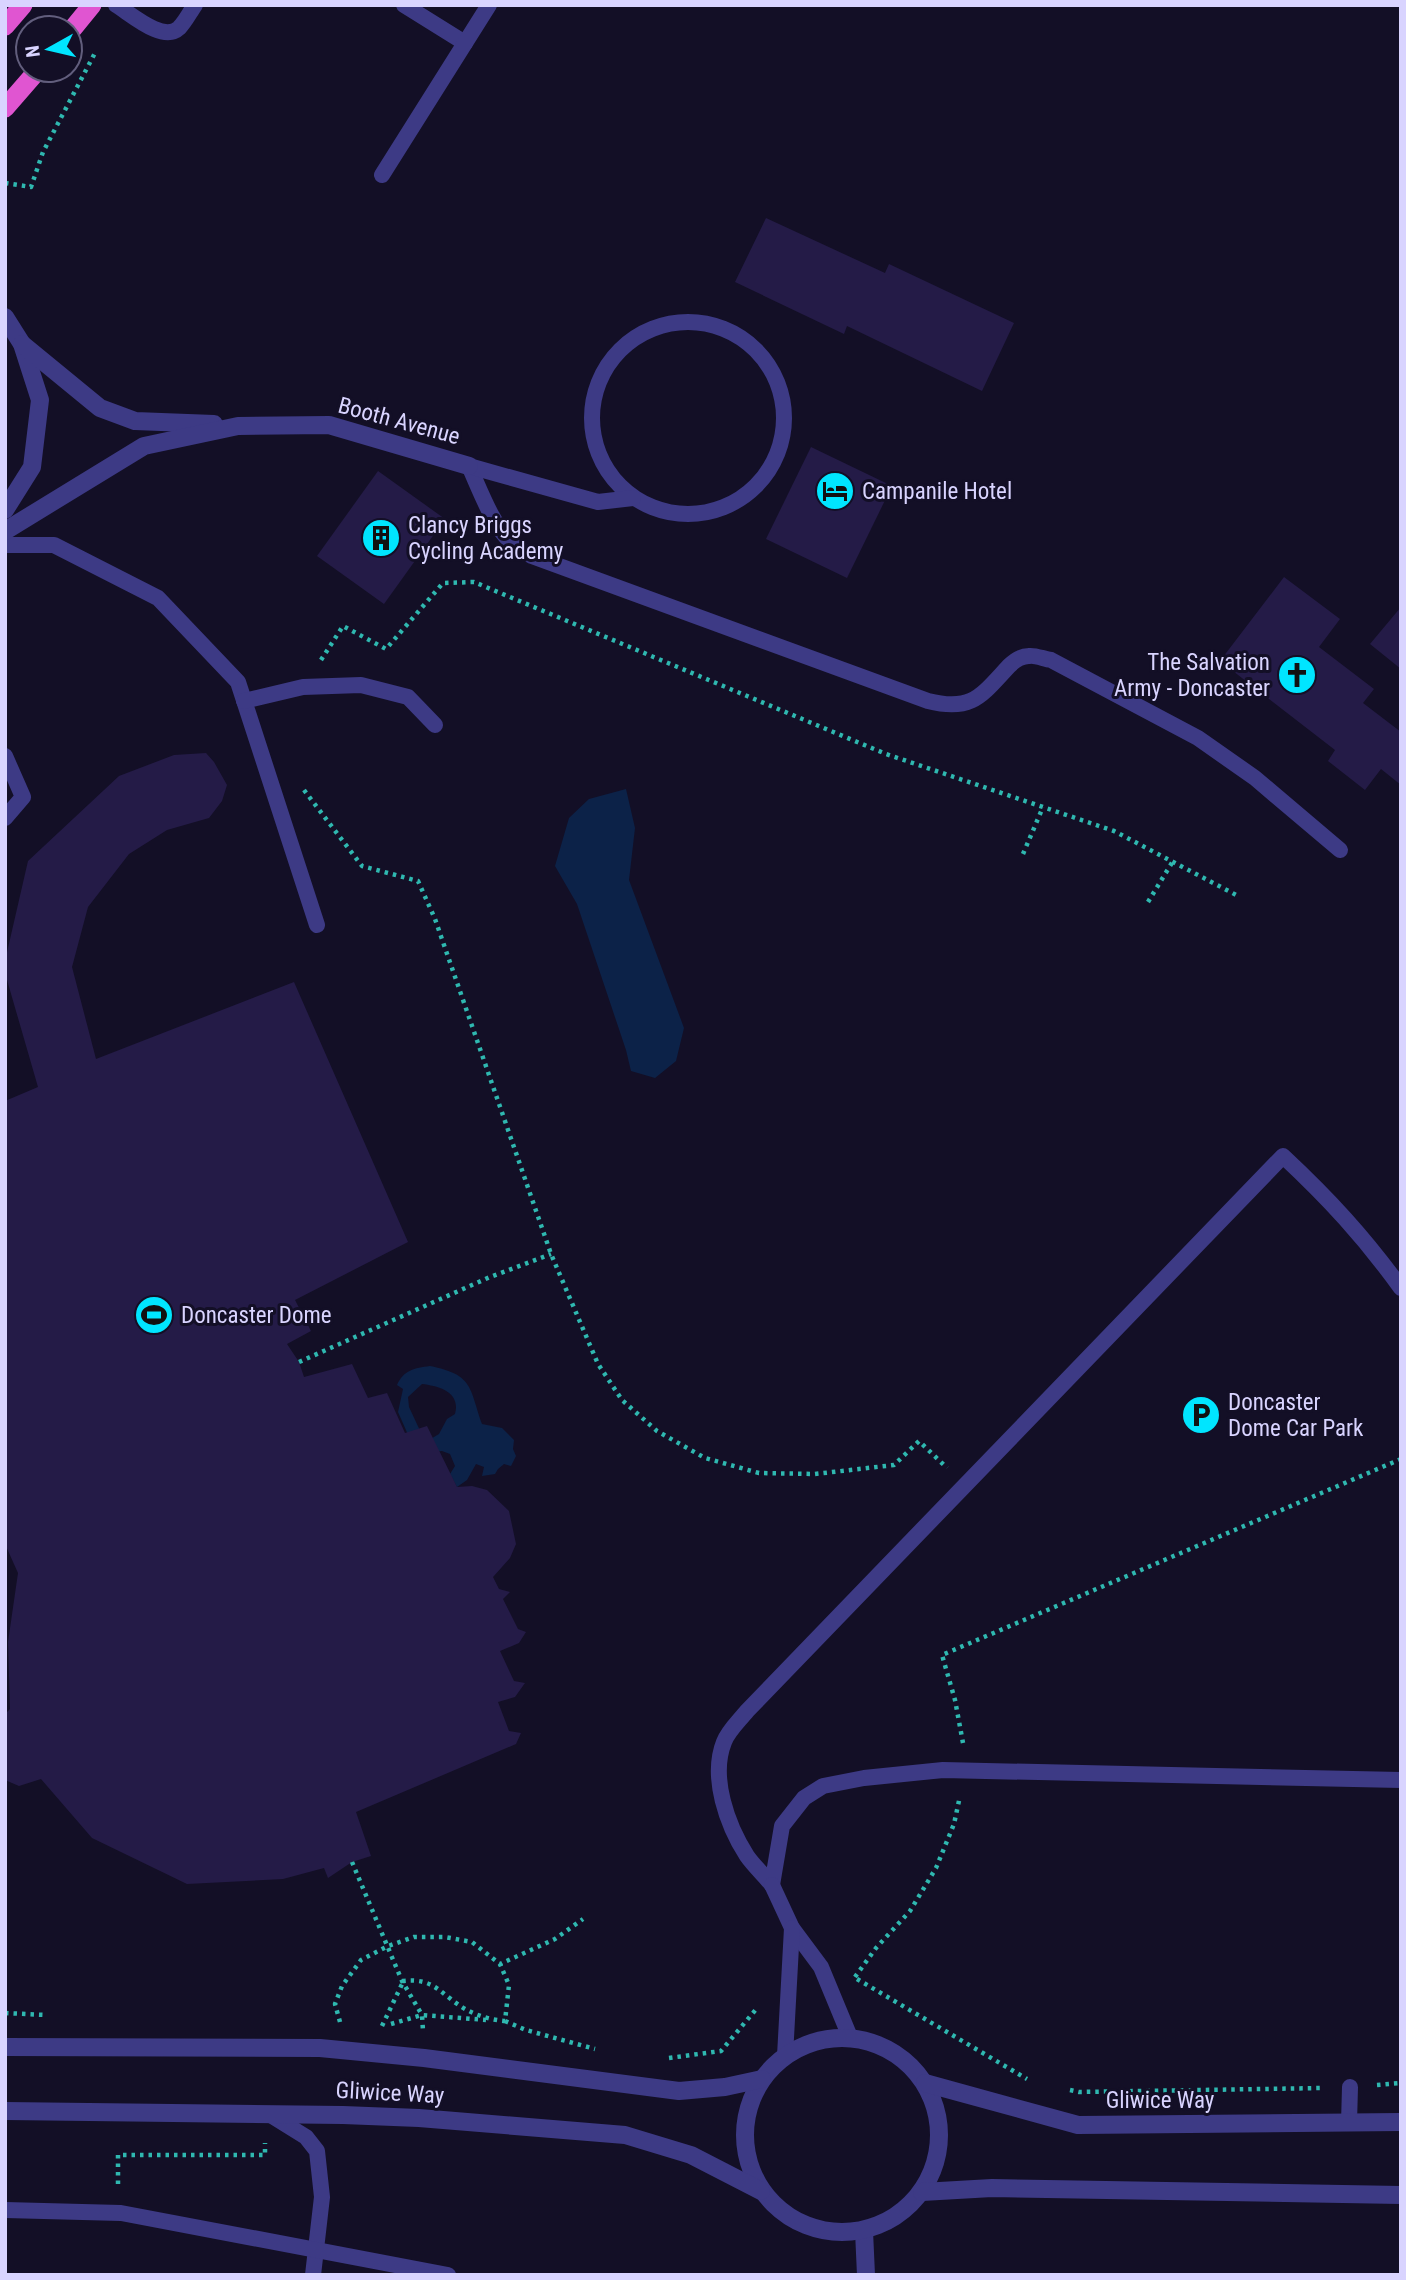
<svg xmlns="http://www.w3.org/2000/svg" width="1406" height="2280" font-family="'Roboto Condensed',sans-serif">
<rect width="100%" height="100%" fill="#130f26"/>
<!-- water -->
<g fill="#0c2248" fill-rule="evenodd">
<path d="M626,789L635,828L629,880L684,1028L676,1061L655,1078L631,1071L626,1050L577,904L555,866L569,818L589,799Z"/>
<path d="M430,1366C473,1375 469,1386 482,1424L502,1428L514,1440L513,1449L516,1456L511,1466L504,1464L498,1469L495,1474L482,1476L484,1467L476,1464L467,1480L457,1487L450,1474L455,1466L450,1454L442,1451L419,1453L413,1446L398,1412L403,1389L397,1385C404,1370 414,1368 430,1366ZM422,1384C439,1386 461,1392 455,1414L447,1419L439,1434L429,1440L423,1437L409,1407L408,1397Z"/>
</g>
<!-- building -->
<g fill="#241b47">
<path d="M766,218L885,273L889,264L1014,323L982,391L847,326L844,334L735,282Z"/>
<path d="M811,447L892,486L847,578L766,539Z"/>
<path d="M378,471L445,519L384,604L317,556Z"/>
<path d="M1284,577L1340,619L1319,647L1374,689L1363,703L1401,732V785L1381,769L1365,790L1328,761L1335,750L1220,661Z"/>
<path d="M1401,607V669L1370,644Z"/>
<path d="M206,753L214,762L227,785L222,801L209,818L167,830L129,854L88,907L72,967L96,1059L294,982L408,1242L295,1300L311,1331L287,1344L299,1362L304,1377L352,1364L368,1398L387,1393L405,1433L427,1426L457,1487L472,1486L487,1490L509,1511L516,1544L510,1558L493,1577L499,1589L510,1592L503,1599L518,1629L526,1632L519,1643L500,1651L514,1681L525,1683L515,1697L498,1702L509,1731L521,1733L516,1744L356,1812L371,1856L352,1862L328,1878L324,1868L283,1879L187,1884L92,1838L41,1779L19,1786L5,1780V1714L10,1709L8,1642L18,1573L5,1544V1101L38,1087L5,973V961L28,861L119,776L174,755Z"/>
</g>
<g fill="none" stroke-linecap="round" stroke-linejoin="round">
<!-- path -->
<g stroke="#2fb8b0" stroke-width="4.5" stroke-dasharray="3.5 5" stroke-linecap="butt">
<path d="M5,183L31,187L43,152L96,51"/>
<path d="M321,660L343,626L386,649L443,583L474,582L886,754L1114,831L1240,897"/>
<path d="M304,790L362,866L418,881L435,919L551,1254L598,1364L622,1400L657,1431L705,1458L759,1473L815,1474L894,1465L919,1441L947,1468"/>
<path d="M1023,854L1043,807"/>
<path d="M1148,902L1173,861"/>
<path d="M299,1362L490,1277L551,1254"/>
<path d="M963,1743L955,1700L942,1655L1401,1459"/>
<path d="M352,1862L402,1981L422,2015L423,2031"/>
<path d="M855,1977L876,1948L910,1911L936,1868L954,1824L960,1796"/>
<path d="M857,1979L1027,2079"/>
<path d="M402,1981C436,1977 441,1996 467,2010C478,2016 492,2020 505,2021L509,1985L500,1964"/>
<path d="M5,2013L46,2015"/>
<path d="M505,2021L526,2030L595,2049"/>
<path d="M340,2022L335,2004L342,1986L361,1960L388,1946L414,1937H445L472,1942L500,1964L555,1939L583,1919"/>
<path d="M391,2024L422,2015L486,2020"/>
<path d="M382,2026L403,1982"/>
<path d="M669,2058L721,2051L758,2007"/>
<path d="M1377,2085L1401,2083"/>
<path d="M1070,2090L1079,2092L1323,2088"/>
<path d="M118,2184V2155H265V2143"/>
</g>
<!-- service -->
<g stroke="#3d3a85" stroke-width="16">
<path d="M116,5C131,14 163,43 179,28C185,22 190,12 195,5"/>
<path d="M404,5L465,43"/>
<path d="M382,175L489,5"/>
<circle cx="688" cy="418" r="96"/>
<path d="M469,466C480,490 493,527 513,544C518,549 526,553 532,556L928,701C972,712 981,696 1009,666C1014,661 1021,656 1029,656C1035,655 1044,659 1051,660L1198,738L1255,778L1340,850"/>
<path d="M469,466L598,502L633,498"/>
<path d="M5,545H54L158,598L238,682L317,925"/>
<path d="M244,701L303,687L361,685L408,697L435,725"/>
<path d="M5,756L23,797L5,818"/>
<path d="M1401,1288C1364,1237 1329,1199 1283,1156L747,1711C739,1721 728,1731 724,1742C710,1777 727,1825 747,1856C754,1866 764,1875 772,1885L782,1826L804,1798L823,1786L864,1778L943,1770L1401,1780"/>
<path d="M772,1885L792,1928L821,1967L850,2037"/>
<path d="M785,2056L792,1928"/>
<path d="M269,2114L306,2137L317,2151L322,2197L313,2275"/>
<path d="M1349,2123L1350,2087"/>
<path d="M5,2210L121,2213L448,2275"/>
</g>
<!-- minor -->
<g stroke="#3d3a85" stroke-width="18">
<path d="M5,317L22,344L40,400L32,467L5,510"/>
<path d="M22,344L100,408L135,421L214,424"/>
<path d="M5,531L144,446L238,426L329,425L469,466"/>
<path d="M864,2231L866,2275"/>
</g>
<!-- tertiary -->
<g stroke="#3d3a85" stroke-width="18">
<circle cx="842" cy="2135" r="97"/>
<path d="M5,2047L320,2048L424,2058L679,2091L725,2087L762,2079"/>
<path d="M925,2083L1078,2125L1401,2122"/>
<path d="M5,2111L343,2115L419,2118L625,2135L691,2155L761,2191"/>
<path d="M922,2192L992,2188L1401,2195"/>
</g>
<!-- trunk -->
<g stroke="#e055d1" stroke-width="19">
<path d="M5,26L23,5"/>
<path d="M70,32L92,5"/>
<path d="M5,108L38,70"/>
</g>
</g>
<!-- icons -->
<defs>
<symbol id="hotel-disc" viewBox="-11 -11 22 22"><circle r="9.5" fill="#00e5ff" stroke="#130f26"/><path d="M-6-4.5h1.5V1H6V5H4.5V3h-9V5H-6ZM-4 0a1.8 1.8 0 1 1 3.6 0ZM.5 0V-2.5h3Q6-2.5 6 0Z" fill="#111"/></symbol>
<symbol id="building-disc" viewBox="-11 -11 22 22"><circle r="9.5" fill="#00e5ff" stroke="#130f26"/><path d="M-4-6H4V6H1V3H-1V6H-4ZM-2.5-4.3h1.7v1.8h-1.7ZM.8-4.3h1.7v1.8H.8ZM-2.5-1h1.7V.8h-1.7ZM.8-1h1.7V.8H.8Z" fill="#111"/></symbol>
<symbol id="church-disc" viewBox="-11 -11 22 22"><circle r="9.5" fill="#00e5ff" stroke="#130f26"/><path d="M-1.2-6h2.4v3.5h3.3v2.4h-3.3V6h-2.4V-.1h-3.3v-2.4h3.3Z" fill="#111"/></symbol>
<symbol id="stadium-disc" viewBox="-11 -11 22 22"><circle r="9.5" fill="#00e5ff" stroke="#130f26"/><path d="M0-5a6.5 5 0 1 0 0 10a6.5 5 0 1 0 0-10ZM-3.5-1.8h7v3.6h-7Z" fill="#111"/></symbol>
<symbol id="parking-disc" viewBox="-11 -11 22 22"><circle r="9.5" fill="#00e5ff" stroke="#130f26"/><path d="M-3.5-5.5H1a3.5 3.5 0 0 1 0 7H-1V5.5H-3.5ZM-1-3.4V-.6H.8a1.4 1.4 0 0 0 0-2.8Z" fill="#111"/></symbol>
</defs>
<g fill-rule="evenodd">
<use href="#hotel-disc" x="813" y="469" width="44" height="44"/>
<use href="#building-disc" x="359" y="516" width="44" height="44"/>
<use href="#church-disc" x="1275" y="653" width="44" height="44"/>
<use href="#stadium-disc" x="132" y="1293" width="44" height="44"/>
<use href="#parking-disc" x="1179" y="1393" width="44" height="44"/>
</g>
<g text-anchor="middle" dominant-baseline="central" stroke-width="6" stroke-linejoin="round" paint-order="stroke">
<!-- street labels -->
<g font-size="23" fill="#d9d4ff" stroke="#130f26">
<text transform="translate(399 421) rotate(15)">Booth Avenue</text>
<text transform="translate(390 2093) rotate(3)">Gliwice Way</text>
<text x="1160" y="2100">Gliwice Way</text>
</g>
<!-- poi labels -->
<g font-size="23" fill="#d9d4ff" stroke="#130f26" text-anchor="start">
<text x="862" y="491">Campanile Hotel</text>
<text x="408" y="525">Clancy Briggs<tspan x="408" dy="26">Cycling Academy</tspan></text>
<text x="1270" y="662" text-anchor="end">The Salvation<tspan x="1270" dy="26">Army - Doncaster</tspan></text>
<text x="181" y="1315">Doncaster Dome</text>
<text x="1228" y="1402">Doncaster<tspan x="1228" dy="26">Dome Car Park</tspan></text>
</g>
</g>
<!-- border -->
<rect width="1406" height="2280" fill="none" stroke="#d9d4ff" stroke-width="14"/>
<!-- north arrow -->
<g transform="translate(49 49) rotate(262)"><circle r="33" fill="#130f26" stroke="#625e7d" stroke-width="2"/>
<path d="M0-5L12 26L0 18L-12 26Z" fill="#00e5ff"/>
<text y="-10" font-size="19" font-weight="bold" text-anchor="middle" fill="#d9d4ff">N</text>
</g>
</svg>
